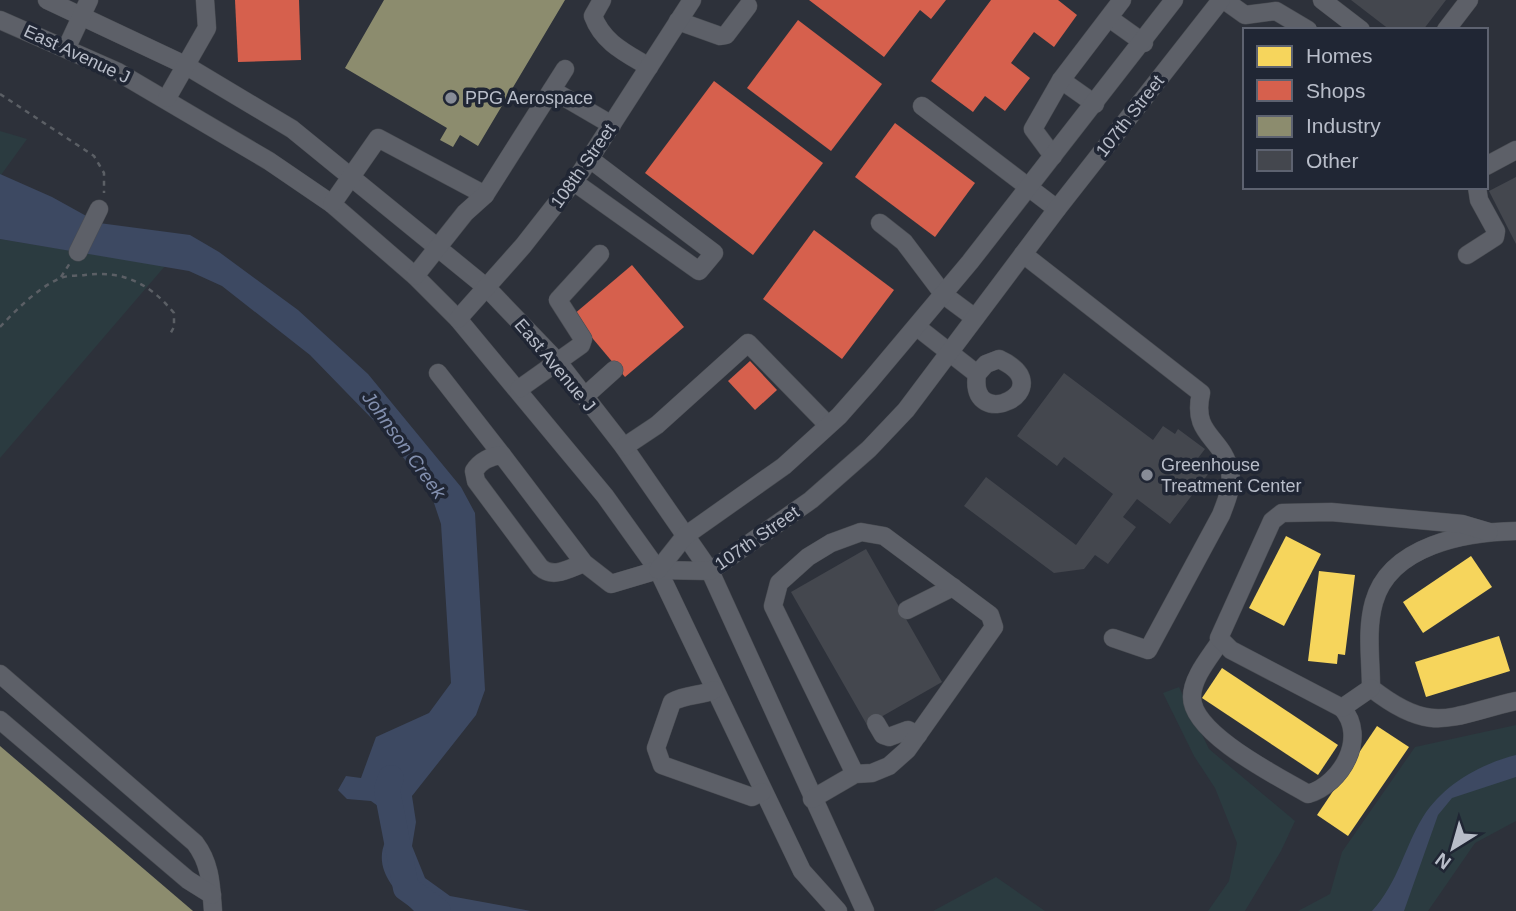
<svg xmlns="http://www.w3.org/2000/svg" width="1516" height="911" font-family="Arial,sans-serif">
<rect width="100%" height="100%" fill="#2d313a"/>
<!-- green -->
<g fill="#2b3b40">
<path d="M0,131L27,139L1,175L0,174Z"/>
<path d="M0,239L165,266L0,458Z"/>
<path d="M1179,687L1209,749L1295,821L1281,851L1245,911H1208L1229,881L1237,843L1215,788L1194,756L1163,693Z"/>
<path d="M1516,725V821L1475,843L1428,911H1298L1330,894L1342,852L1415,747Z"/>
<path d="M996,877L1045,911H933Z"/>
</g>
<!-- water -->
<g fill="#3d4962">
<path d="M0,174L52,197L99,223L190,235L219,252L298,310L368,374L461,487L475,513L485,690L476,715L412,796L416,822L412,846L425,878L450,896L531,911H414C384,880 367,857 399,821L371,801L347,799L338,790L346,776L361,778L376,737L429,713L451,683L441,524L431,494L380,427L310,355L222,286L189,271L0,239Z"/>
<path d="M1516,755V777L1452,798L1438,815L1404,911H1372C1398,883 1404,848 1423,817C1443,785 1480,764 1516,755Z"/>
</g>
<!-- homes -->
<g fill="#f6d55c">
<path d="M1286,536L1321,554L1284,626L1249,608Z"/>
<path d="M1471,556L1492,587L1423,633L1403,602Z"/>
<path d="M1319,571L1355,575L1345,655L1338,654L1337,664L1308,661Z"/>
<path d="M1499,636L1510,671L1426,697L1415,662Z"/>
<path d="M1222,668L1338,745L1318,775L1202,698Z"/>
<path d="M1377,726L1409,747L1348,836L1317,815Z"/>
</g>
<!-- shops -->
<g fill="#d6604d">
<path d="M235,0H299L301,60L238,62Z"/>
<path d="M809,0H946L931,19L920,10L884,57Z"/>
<path d="M991,0H1058L1077,15L1054,47L1034,32L1011,63L1030,78L1005,111L985,96L973,112L931,81Z"/>
<path d="M798,20L882,84L831,151L747,88Z"/>
<path d="M714,81L823,163L753,255L645,173Z"/>
<path d="M895,123L975,183L935,237L855,177Z"/>
<path d="M814,230L894,290L842,359L763,299Z"/>
<path d="M632,265L684,327L625,377L573,315Z"/>
<path d="M750,361L777,390L755,410L728,381Z"/>
</g>
<!-- industry -->
<g fill="#8c8c6e">
<path d="M384,0H565L478,146L460,135L453,147L440,140L447,128L345,68Z"/>
<path d="M0,746L193,911H0Z"/>
</g>
<g fill="none" stroke-linecap="round" stroke-linejoin="round">
<!-- river -->
<path stroke="#3d4962" stroke-width="26" d="M391,778L387,790L406,888L438,911"/>
</g>
<!-- building -->
<g fill="#44474e">
<path d="M1351,0H1446L1423,30H1390Z"/>
<path d="M1516,177V244L1489,191Z"/>
<path d="M1064,373L1153,440L1163,426L1175,434L1178,429L1205,449L1195,462L1209,473L1170,524L1137,499L1123,517L1136,527L1108,564L1095,555L1084,569L1054,573L964,506L986,477L1076,545L1113,494L1064,457L1057,466L1017,436Z"/>
<path d="M866,549L942,682L867,725L791,592Z"/>
</g>
<g fill="none" stroke-linecap="round" stroke-linejoin="round">
<defs>
<g id="minor">
<path d="M47,0L185,65L292,129L487,288L558,362L624,447L710,571L865,911"/>
<path d="M602,0L593,16C603,43 626,53 649,67"/>
<path d="M1224,0L1245,15L1276,11L1308,30"/>
<path d="M1322,0L1361,30"/>
<path d="M1109,18L1144,43"/>
<path d="M0,20L118,72L269,161L332,204L415,276L458,319L605,496L658,570L802,871L838,911"/>
<path d="M678,21L720,36L726,35L748,6"/>
<path d="M1446,30L1469,0"/>
<path d="M67,47L89,0"/>
<path d="M1061,80L1095,104"/>
<path d="M552,90L612,125"/>
<path d="M167,98L207,28L205,0"/>
<path d="M922,106L1057,209"/>
<path d="M1053,156L1033,129L1061,80L1122,0"/>
<path d="M1486,166L1516,150"/>
<path d="M574,182L699,271L714,253L590,159"/>
<path d="M332,204L378,138L485,195"/>
<path d="M880,223L904,242L944,295L975,318"/>
<path d="M78,252L99,209"/>
<path d="M1023,254L1201,393C1191,436 1223,436 1230,472C1233,486 1226,502 1221,515L1148,650L1113,638"/>
<path d="M1467,255L1495,237L1496,231L1479,200L1477,187"/>
<path d="M415,276L465,213L485,195L565,69"/>
<path d="M458,319L523,246L581,172L692,0"/>
<path d="M917,327L977,374C968,435 1064,389 999,359L986,364L977,374"/>
<path d="M438,373L502,455"/>
<path d="M519,389L581,345L583,339L558,300L600,254"/>
<path d="M584,397L614,370"/>
<path d="M624,447L657,425L748,343L828,425"/>
<path d="M1516,531C1466,532 1390,545 1374,602C1366,630 1371,660 1371,688C1432,736 1450,716 1516,701"/>
<path d="M584,563C568,569 553,579 540,567L476,481L474,471C480,461 491,456 502,455L584,563L611,584L658,570L710,571L811,500L869,449L906,410L1057,209L1221,0"/>
<path d="M658,570L685,536L784,466L839,416L870,381L970,262L1174,0"/>
<path d="M907,610L953,587"/>
<path d="M1221,640C1211,656 1192,677 1192,697C1192,734 1279,777 1308,794C1342,784 1368,737 1342,708"/>
<path d="M0,674L195,843C211,864 211,886 213,911"/>
<path d="M1371,688L1342,708L1231,650L1219,638L1272,521L1282,513L1331,512L1462,524L1489,532"/>
<path d="M714,690C700,696 686,694 672,702L656,748L662,765L752,797L762,792"/>
<path d="M0,720L188,880L212,895"/>
<path d="M876,723L883,735L889,737L908,730L918,735"/>
<path d="M812,799L855,774L872,773L889,766L907,750L994,627L990,615L884,536L861,532L831,543L808,557L779,583L773,606L855,774"/>
</g>
</defs>
<!-- minor casing -->
<use href="#minor" stroke="#494c52" stroke-width="19"/>
<!-- path -->
<g stroke="#5b5f65" stroke-width="2.5" stroke-dasharray="5 5" stroke-linecap="butt">
<path d="M0,94L94,156L104,173V193"/>
<path d="M61,277L70,263"/>
<path d="M0,327C17,309 36,290 58,279C66,275 77,276 85,275C124,270 150,284 174,313V327L169,336"/>
</g>
<!-- minor -->
<use href="#minor" stroke="#5d6068" stroke-width="18"/>
</g>
<!-- markers -->
<g fill="#878c97" stroke="#202634" stroke-width="2.5">
<circle cx="451" cy="98" r="7"/>
<circle cx="1147" cy="475" r="7"/>
</g>
<g text-anchor="middle" dominant-baseline="central" stroke-width="7" stroke-linejoin="round" paint-order="stroke">
<!-- street labels -->
<g font-size="18" fill="#b8bdc9" stroke="#202634">
<text transform="translate(77 54) rotate(25)">East Avenue J</text>
<text transform="translate(1130 116) rotate(-52)">107th Street</text>
<text transform="translate(583 166) rotate(-55)">108th Street</text>
<text transform="translate(555 365) rotate(50)">East Avenue J</text>
<text transform="translate(757 538) rotate(-35)">107th Street</text>
</g>
<!-- poi labels -->
<g font-size="18" fill="#b8bdc9" stroke="#202634" text-anchor="start">
<text x="465" y="98">PPG Aerospace</text>
<text x="1161" y="465">Greenhouse<tspan x="1161" dy="21">Treatment Center</tspan></text>
</g>
<!-- water labels -->
<g font-size="19" font-style="italic" fill="#828fae" stroke="#202634">
<text transform="translate(404 445) rotate(54)">Johnson Creek</text>
</g>
</g>
<!-- legend -->
<rect x="1243" y="28" width="245" height="161" fill="#202634" stroke="#5d6270" stroke-width="2"/>
<rect x="1257" y="46" width="35" height="21" fill="#f6d55c" stroke="#5d6270" stroke-width="2"/>
<text x="1306" y="63" font-size="21" fill="#b8bdc9">Homes</text>
<rect x="1257" y="80" width="35" height="21" fill="#d6604d" stroke="#5d6270" stroke-width="2"/>
<text x="1306" y="98" font-size="21" fill="#b8bdc9">Shops</text>
<rect x="1257" y="116" width="35" height="21" fill="#8c8c6e" stroke="#5d6270" stroke-width="2"/>
<text x="1306" y="133" font-size="21" fill="#b8bdc9">Industry</text>
<rect x="1257" y="150" width="35" height="21" fill="#44474e" stroke="#5d6270" stroke-width="2"/>
<text x="1306" y="168" font-size="21" fill="#b8bdc9">Other</text>
<!-- north arrow -->
<g transform="translate(1453 848) rotate(217)" stroke="#202634" stroke-width="5" paint-order="stroke">
<path d="M0-5L12 26L0 18L-12 26Z" fill="#b8bdc9"/>
<text y="-10" font-size="19" font-weight="bold" text-anchor="middle" fill="#b8bdc9">N</text>
</g>
</svg>
